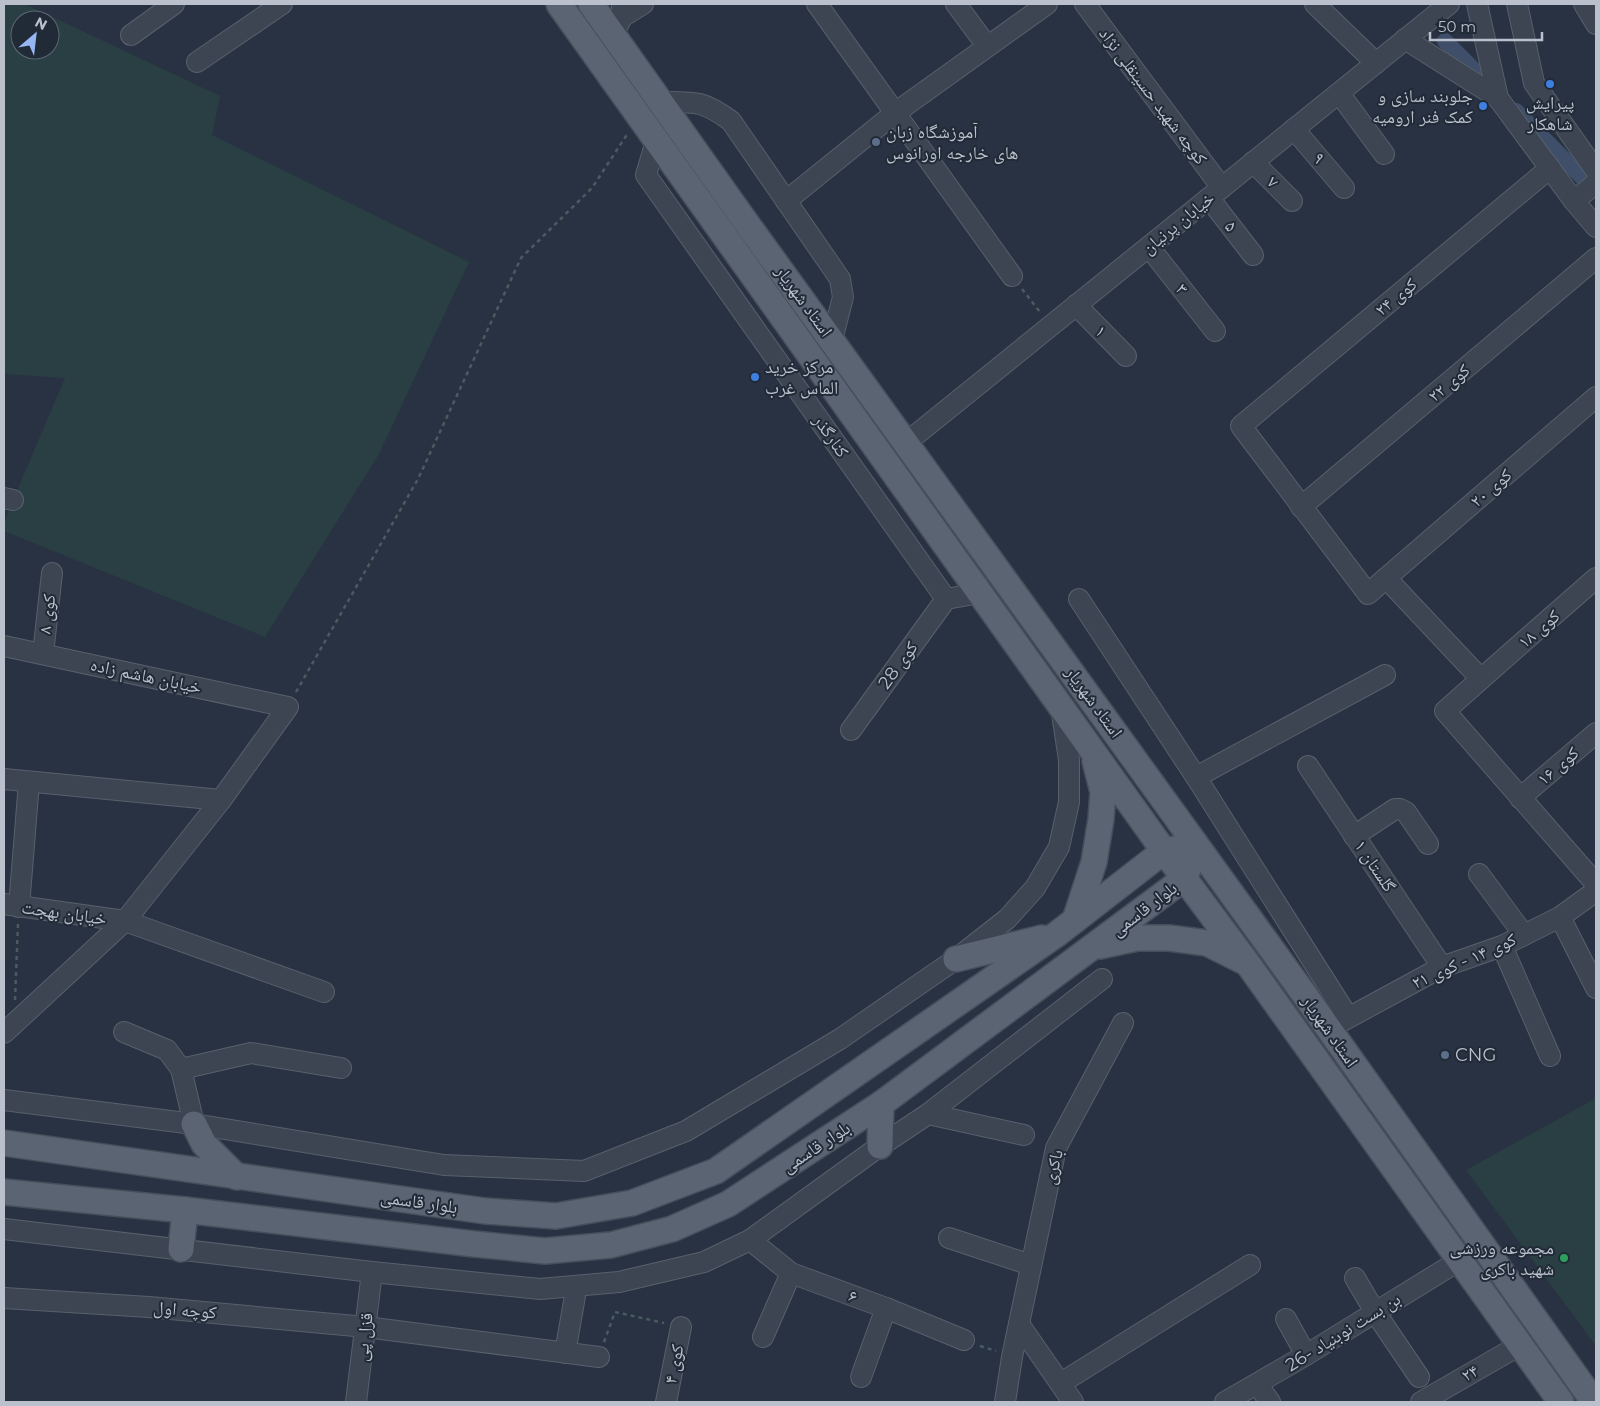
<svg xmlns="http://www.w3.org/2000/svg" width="1600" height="1406" font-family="Montserrat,'Noto Naskh Arabic',sans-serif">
<rect width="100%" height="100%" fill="#283242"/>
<!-- green -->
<g fill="#2a3f43" fill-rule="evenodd">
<path d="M4,4H25L220,96L212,135L469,262L379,454L265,637L4,531V524L13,500L65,378L4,374ZM20,20H50V50H20Z"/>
<path d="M1596,1098V1346L1466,1170Z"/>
</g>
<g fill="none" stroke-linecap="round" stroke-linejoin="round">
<!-- canal -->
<g stroke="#3f4f6a" stroke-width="16">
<path d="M1445,41L1484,80"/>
<path d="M1516,111L1583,178"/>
</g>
<defs>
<g id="minor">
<path d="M817,4L1012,276"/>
<path d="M956,4L987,46"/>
<path d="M1085,4L1222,188"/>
<path d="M1315,4L1376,63"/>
<path d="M1477,4L1498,98L1574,201L1596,227"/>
<path d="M1517,4L1534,83L1596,171"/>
<path d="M1584,4L1596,24"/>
<path d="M622,17L643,4"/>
<path d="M131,35L174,4"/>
<path d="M613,35L622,17V4"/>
<path d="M1405,39L1498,98"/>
<path d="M197,62L282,4"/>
<path d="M1339,93L1384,154"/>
<path d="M661,102C695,102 702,100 731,121L840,279L843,297L832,340"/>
<path d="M1294,129L1344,188"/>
<path d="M656,141L646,175L946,599L980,593"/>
<path d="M1253,162L1292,201"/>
<path d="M1550,168L1241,426L1368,594L1386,578L1481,679L1445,711L1596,884"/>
<path d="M1209,198L1253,255"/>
<path d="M786,201L895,113L1047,4"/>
<path d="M1574,201L1596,183"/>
<path d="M1149,247L1215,331"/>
<path d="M1076,305L1126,356"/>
<path d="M907,442L1449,4"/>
<path d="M4,498L13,500"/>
<path d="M1301,507L1596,258"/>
<path d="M1386,578L1596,397"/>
<path d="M1079,599L1196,777L1348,1017"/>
<path d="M4,646L288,707L221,800L125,921L4,1033"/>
<path d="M43,654L52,573"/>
<path d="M1481,679L1596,578"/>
<path d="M851,730L946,599"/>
<path d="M1308,766L1442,967"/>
<path d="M1196,777L1385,675"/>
<path d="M4,779L221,800"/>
<path d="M1520,798L1596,733"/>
<path d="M1354,836L1395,809H1400L1406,812L1428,844"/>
<path d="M1479,874L1524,935"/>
<path d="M4,904L125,921L324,992"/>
<path d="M19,907L29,782"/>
<path d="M1560,917L1596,988"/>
<path d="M1502,946L1550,1056"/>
<path d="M1337,1024L1442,967L1502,946L1560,917L1596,891"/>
<path d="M124,1032L167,1050L181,1069L194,1124"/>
<path d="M181,1069L251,1053L341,1068"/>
<path d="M4,1100L194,1124L444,1165L584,1171L686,1131L840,1039L956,959L1007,919L1035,888L1059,847L1069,802V760L1061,707"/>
<path d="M928,1114L1024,1135"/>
<path d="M4,1229L372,1272L540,1289L619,1282L704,1262L750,1240L880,1146L928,1114L1102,979"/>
<path d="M949,1238L1031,1265"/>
<path d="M750,1240L791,1273L886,1308L964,1340"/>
<path d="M1355,1278L1375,1312L1419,1377"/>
<path d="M4,1298L149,1307L366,1327L599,1357"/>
<path d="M1286,1319L1306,1355"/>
<path d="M1019,1324L1073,1402"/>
<path d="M763,1337L791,1273"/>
<path d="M565,1353L575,1296"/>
<path d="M861,1377L886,1308"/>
<path d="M1061,1383L1250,1265"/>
<path d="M1257,1384L1270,1402"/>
<path d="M356,1402L372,1272"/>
<path d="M666,1402L681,1327"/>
<path d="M1005,1402L1012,1357L1056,1148L1123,1023"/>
<path d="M1225,1402L1306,1355L1460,1260"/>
<path d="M1421,1402L1520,1345"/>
</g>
<g id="major">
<path d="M559,4L1164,851L1248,964L1561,1402"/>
<path d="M591,4L745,221L1304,994L1594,1402"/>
<path d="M1075,920L1094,862L1101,819L1103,792L1095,761"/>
<path d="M1100,946L1137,938H1169L1207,943L1245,962"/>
<path d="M956,959L1042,938"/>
<path d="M194,1124L204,1144L237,1177"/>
<path d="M4,1143L485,1211L556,1216L632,1203L716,1171L1057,934L1164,851L1196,845L1185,878L881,1104L728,1204L672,1229L611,1245L545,1251L474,1244L185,1210L4,1192"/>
<path d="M880,1146L881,1104"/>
<path d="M181,1249L185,1210"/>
</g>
</defs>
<!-- minor casing -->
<use href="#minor" stroke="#58606c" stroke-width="22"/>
<!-- major casing -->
<use href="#major" stroke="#464e5b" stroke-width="28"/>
<!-- path -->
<g stroke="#495c60" stroke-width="2.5" stroke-dasharray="4 4" stroke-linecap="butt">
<path d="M1022,289L1040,312"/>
<path d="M296,692L418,479L521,258L592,188L628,133"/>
<path d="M15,1000L18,923"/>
<path d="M604,1342L615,1312L664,1323"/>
<path d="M980,1346L996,1351"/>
</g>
<!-- minor -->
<use href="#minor" stroke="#3d4552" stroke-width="20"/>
<!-- major -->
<use href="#major" stroke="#5b6472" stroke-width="25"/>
</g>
<!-- markers -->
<g fill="#3f7fe0" stroke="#212a37" stroke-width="2">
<circle cx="1550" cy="84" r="5"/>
<circle cx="1483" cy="106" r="5"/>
<circle cx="755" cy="377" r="5"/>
</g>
<g fill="#5c6f8a" stroke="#212a37" stroke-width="2">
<circle cx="876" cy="142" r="5"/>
<circle cx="1445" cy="1055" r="5"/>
</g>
<circle fill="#2e9e5b" stroke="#212a37" stroke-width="2" cx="1564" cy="1258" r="5"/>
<g text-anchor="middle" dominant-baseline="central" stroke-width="4" stroke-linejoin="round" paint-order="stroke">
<!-- street labels -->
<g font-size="18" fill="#bac0cc" stroke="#212a37">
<text transform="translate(1153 96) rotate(53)">کوچه شهید حسینقلی نژاد</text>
<text transform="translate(1319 158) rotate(50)">۹</text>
<text transform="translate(1273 182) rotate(46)">۷</text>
<text transform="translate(1178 223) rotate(-39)">خیابان پرنیان</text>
<text transform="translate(1231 226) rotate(53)">۵</text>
<text transform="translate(1182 289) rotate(52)">۳</text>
<text transform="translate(1396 297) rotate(-40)">کوی ۲۴</text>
<text transform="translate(804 301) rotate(54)">استاد شهریار</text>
<text transform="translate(1101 331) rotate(46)">۱</text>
<text transform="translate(1449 383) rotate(-40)">کوی ۲۲</text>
<text transform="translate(831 436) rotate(55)">کنارگذر</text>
<text transform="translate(1491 488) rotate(-41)">کوی ۲۰</text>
<text transform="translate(47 614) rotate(-83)">کوی ۸</text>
<text transform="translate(1539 629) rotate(-41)">کوی ۱۸</text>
<text transform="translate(898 665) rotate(-54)">کوی 28</text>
<text transform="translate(146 676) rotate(12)">خیابان هاشم زاده</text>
<text transform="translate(1094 702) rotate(54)">استاد شهریار</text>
<text transform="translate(1558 766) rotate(-41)">کوی ۱۶</text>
<text transform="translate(1375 866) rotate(56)">۱ گلستان</text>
<text transform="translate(1144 909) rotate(-37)">بلوار قاسمی</text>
<text transform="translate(64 913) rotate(8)">خیابان بهجت</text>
<text transform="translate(1464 961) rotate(-24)">کوی ۱۴ - کوی ۲۱</text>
<text transform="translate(1330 1031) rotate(55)">استاد شهریار</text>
<text transform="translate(816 1147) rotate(-33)">بلوار قاسمی</text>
<text transform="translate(1053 1167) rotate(-76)">باکری</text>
<text transform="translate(419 1202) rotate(8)">بلوار قاسمی</text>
<text transform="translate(853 1296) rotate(21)">۶</text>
<text transform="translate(185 1310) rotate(5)">کوچه اول</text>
<text transform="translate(1343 1332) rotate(-32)">26- بن بست نوبنیاد</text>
<text transform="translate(364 1337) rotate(-83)">قزل پی</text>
<text transform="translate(674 1364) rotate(-79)">کوی ۴</text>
<text transform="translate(1470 1373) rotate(-30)">۲۴</text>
</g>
<!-- poi labels -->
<g font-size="18" fill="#bac0cc" stroke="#212a37" text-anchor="start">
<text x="1473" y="96" text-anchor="end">جلوبند سازی و<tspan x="1473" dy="21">کمک فنر ارومیه</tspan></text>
<text x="1550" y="103" text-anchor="middle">پیرایش<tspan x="1550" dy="21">شاهکار</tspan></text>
<text x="886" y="132">آموزشگاه زبان<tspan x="886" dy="21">های خارجه اورانوس</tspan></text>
<text x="765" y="367">مرکز خرید<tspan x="765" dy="21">الماس غرب</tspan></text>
<text x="1455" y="1055">CNG</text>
<text x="1554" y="1248" text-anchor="end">مجموعه ورزشی<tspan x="1554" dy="21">شهید باکری</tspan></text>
</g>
</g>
<!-- border -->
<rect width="1600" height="1406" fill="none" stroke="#bac0cc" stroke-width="10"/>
<!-- north arrow -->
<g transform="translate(35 35) rotate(28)"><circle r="24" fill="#212a37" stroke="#5e6673"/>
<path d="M0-4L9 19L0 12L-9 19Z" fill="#96b7f4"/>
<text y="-8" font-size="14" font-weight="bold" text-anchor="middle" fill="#bac0cc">N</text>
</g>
<!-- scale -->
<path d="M1430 32v8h112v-8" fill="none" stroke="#bac0cc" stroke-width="2.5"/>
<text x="1438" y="32" font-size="15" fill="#bac0cc" stroke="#212a37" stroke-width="4" paint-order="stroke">50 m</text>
</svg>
